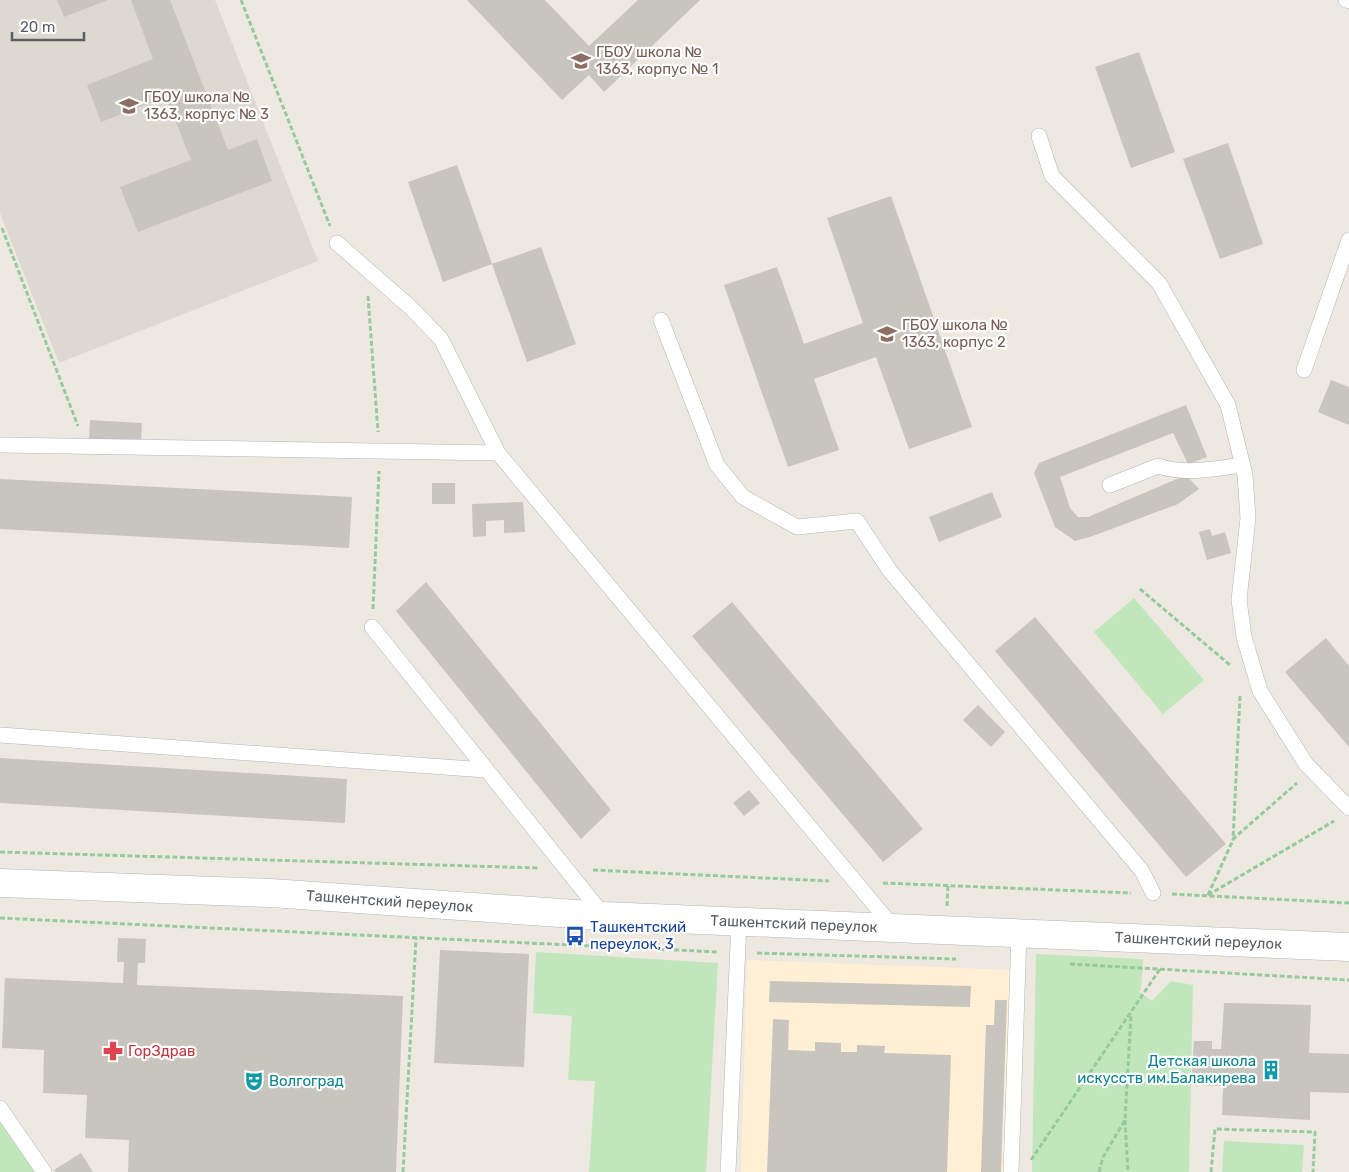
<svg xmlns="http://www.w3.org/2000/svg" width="1349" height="1172" font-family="Rubik,sans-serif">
<rect width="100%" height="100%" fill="#ede9e1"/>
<!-- commercial -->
<path fill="#fff0d5" d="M747,960L1011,970L1012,1172H741Z"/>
<!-- education -->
<path fill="#ddd8d0" d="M0,0H215L318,261L59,363L0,213Z"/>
<!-- green -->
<g fill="#c1e6bc">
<path d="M1134,598L1204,680L1163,714L1094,632Z"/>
<path d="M536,952L718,963L706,1172H589L595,1081L568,1080L572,1016L533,1013Z"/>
<path d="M1036,954L1143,959L1141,989L1139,992L1152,1001L1171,981L1193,985L1189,1172H1032Z"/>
<path d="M0,1118L36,1172H0Z"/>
<path d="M1224,1141L1304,1145L1302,1172H1222Z"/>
</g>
<!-- building -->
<g fill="#c8c4be">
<path d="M57,0H108L64,17Z"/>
<path d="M131,0H170L228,150L257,139L272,181L138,232L120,187L191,160L166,97L101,122L87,85L153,59Z"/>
<path d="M467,0H545L589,46L638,0H700L604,92L589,75L562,100Z"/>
<path d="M1139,52L1175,152L1131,168L1095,67Z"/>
<path d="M1228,143L1263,244L1220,259L1183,159Z"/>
<path d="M457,165L492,264L443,282L408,182Z"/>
<path d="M891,196L972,427L909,449L876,357L814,379L839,450L788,467L724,285L777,267L804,344L863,323L827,218Z"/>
<path d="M541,247L576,344L527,362L492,264Z"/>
<path d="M1331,380L1349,387V425L1318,412Z"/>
<path d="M1186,405L1207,457L1188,464L1173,433L1060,477L1070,508L1078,517H1088L1186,475L1199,489L1178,504L1090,537L1075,541L1055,527L1034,473L1039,463Z"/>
<path d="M90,420L142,423L141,443L89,440Z"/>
<path d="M0,479L352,497L349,548L0,529Z"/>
<rect x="432" y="483" width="23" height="21"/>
<path d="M992,492L1002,517L939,542L929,517Z"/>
<path d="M523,502L525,532L504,533V520L486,521V536L473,537L472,504Z"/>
<path d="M1210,529L1212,536L1225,532L1231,553L1207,560L1199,532Z"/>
<path d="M426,582L611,810L581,839L396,611Z"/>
<path d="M732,602L923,829L883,862L692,636Z"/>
<path d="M1035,617L1226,844L1186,877L995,651Z"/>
<path d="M1326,638L1349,666V747L1285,672Z"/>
<path d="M978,705L1005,732L991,747L963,720Z"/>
<path d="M0,758L347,779L345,823L0,803Z"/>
<path d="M749,790L760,803L744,816L733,803Z"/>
<path d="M118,938L146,939L145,963H138L137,985L403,996L396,1172H128L129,1140L85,1138L87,1095L43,1093L44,1050L2,1048L5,978L123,983L124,962H117Z"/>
<path d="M440,950L529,954L524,1067L434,1063Z"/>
<path d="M770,981L971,986L970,1007L769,1002Z"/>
<path d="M995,1000H1007L1001,1172H981L986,1025H994Z"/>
<path d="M1224,1003L1311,1005L1309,1053L1349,1054V1093L1310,1092V1120L1222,1115L1223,1086L1191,1085L1194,1041H1212V1049H1221Z"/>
<path d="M773,1019L789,1020L788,1050L815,1051V1042L841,1043V1052H857V1045L885,1046L884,1053L951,1055L947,1172H767Z"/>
<path d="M81,1153L93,1172H56L54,1170Z"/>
</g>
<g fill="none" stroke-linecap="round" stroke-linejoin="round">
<defs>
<g id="service">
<path d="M1346,0L1349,1"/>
<path d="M1039,136L1052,176L1159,283L1228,405L1245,475L1248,518L1239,600L1244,637L1260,691L1306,764L1349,808"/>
<path d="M337,243L410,307L441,339L498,453"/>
<path d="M661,320L717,465L743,497L797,527L857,521L890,571L1142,871L1153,893"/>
<path d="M1304,370L1349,240"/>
<path d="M0,445L498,453L893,927"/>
<path d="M1110,485L1158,466C1185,475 1215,469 1242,465"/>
<path d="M372,627L604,916"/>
<path d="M0,735L486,770"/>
<path d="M0,1108L44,1172"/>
<path d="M728,1172L739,922"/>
<path d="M1011,1172L1019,933"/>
</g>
<g id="minor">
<path id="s1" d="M0,883L271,893L604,916L1349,947"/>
</g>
</defs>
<!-- service casing -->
<use href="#service" stroke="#b2b5b9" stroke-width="16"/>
<!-- minor casing -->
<use href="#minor" stroke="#b2b5b9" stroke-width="29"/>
<!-- path -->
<g stroke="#97c99f" stroke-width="3" stroke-dasharray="5 2.5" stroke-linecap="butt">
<path d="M241,0L330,226"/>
<path d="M2,228L78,426"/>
<path d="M368,296L378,432"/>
<path d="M1140,589L1230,665"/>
<path d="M373,609L379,471"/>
<path d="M1240,696L1233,839L1297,783"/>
<path d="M0,852L539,868"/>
<path d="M593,870L829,881"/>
<path d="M883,883L1131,893"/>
<path d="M1172,894L1349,903"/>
<path d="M1208,895L1334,821"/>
<path d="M1208,895L1233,840"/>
<path d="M947,906L948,885"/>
<path d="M0,918L719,952"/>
<path d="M757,953L956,959"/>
<path d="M1070,964L1349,980"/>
<path d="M1125,1120L1128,1172"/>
<path d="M1031,1160L1160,969"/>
<path d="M403,1172L416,938"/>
<path d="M1099,1172L1103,1157L1125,1120L1131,1015"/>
<path d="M1211,1172L1215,1129L1315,1132L1313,1172"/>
</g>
<!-- service -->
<use href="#service" stroke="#fff" stroke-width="15"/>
<!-- minor -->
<use href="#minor" stroke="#fff" stroke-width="28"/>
</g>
<!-- icons -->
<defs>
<symbol id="school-bare" viewBox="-9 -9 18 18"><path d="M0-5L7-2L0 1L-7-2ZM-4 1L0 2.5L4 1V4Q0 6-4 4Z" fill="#8d6e63" stroke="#fff" stroke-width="2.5" paint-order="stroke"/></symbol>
<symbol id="bus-bare" viewBox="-9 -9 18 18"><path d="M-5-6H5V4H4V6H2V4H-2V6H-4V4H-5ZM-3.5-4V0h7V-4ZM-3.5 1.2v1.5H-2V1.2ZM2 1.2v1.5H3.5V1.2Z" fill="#1a4fb4" stroke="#fff" stroke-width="2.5" paint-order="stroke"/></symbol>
<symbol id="pharmacy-bare" viewBox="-9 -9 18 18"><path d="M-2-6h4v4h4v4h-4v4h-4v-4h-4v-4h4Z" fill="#e0444e" stroke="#fff" stroke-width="2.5" paint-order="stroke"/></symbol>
<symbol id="building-bare" viewBox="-9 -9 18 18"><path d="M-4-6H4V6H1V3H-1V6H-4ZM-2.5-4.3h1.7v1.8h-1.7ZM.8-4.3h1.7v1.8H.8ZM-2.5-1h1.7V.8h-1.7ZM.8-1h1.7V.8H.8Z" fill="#0f9aa8" stroke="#fff" stroke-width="2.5" paint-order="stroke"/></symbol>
<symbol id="theatre-bare" viewBox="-9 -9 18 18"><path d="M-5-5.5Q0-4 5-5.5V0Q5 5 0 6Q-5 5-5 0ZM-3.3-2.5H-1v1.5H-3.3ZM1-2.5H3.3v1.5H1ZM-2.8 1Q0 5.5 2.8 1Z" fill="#0f9aa8" stroke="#fff" stroke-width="2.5" paint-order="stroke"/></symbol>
</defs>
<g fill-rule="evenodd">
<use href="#school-bare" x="567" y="47" width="28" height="28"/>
<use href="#school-bare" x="115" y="92" width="28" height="28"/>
<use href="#school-bare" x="873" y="320" width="28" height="28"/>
<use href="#bus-bare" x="561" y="922" width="28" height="28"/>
<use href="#pharmacy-bare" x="99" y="1037" width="28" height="28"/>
<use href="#building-bare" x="1257" y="1056" width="28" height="28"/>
<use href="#theatre-bare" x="240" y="1067" width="28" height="28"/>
</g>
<g text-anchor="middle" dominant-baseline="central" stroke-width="4.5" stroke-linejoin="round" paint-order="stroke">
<!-- education labels -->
<g font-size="15" fill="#785e54" stroke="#fff" text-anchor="start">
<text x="596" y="52">ГБОУ школа №<tspan x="596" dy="17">1363, корпус № 1</tspan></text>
<text x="144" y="97">ГБОУ школа №<tspan x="144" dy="17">1363, корпус № 3</tspan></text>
<text x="902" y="325">ГБОУ школа №<tspan x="902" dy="17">1363, корпус 2</tspan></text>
</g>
<!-- street labels -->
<g font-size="15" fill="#5a5f63" stroke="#fff">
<text stroke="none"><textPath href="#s1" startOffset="390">Ташкентский переулок</textPath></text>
<text stroke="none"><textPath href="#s1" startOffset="795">Ташкентский переулок</textPath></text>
<text stroke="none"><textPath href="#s1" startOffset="1200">Ташкентский переулок</textPath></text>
</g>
<!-- transit labels -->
<g font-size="15" fill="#164399" stroke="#fff" text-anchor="start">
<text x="590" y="927">Ташкентский<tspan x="590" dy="17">переулок, 3</tspan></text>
</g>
<!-- health labels -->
<g font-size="15" fill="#be3a42" stroke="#fff" text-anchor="start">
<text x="128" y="1051">ГорЗдрав</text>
</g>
<!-- culture labels -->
<g font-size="15" fill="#0d838f" stroke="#fff" text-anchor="end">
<text x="1256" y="1061">Детская школа<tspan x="1256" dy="17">искусств им.Балакирева</tspan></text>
<text x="269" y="1081" text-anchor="start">Волгоград</text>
</g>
</g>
<!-- scale -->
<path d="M12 32v8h72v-8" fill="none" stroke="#5a5f63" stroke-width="2.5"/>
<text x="20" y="32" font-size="15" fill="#5a5f63" stroke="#ffffff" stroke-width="4" paint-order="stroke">20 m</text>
</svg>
